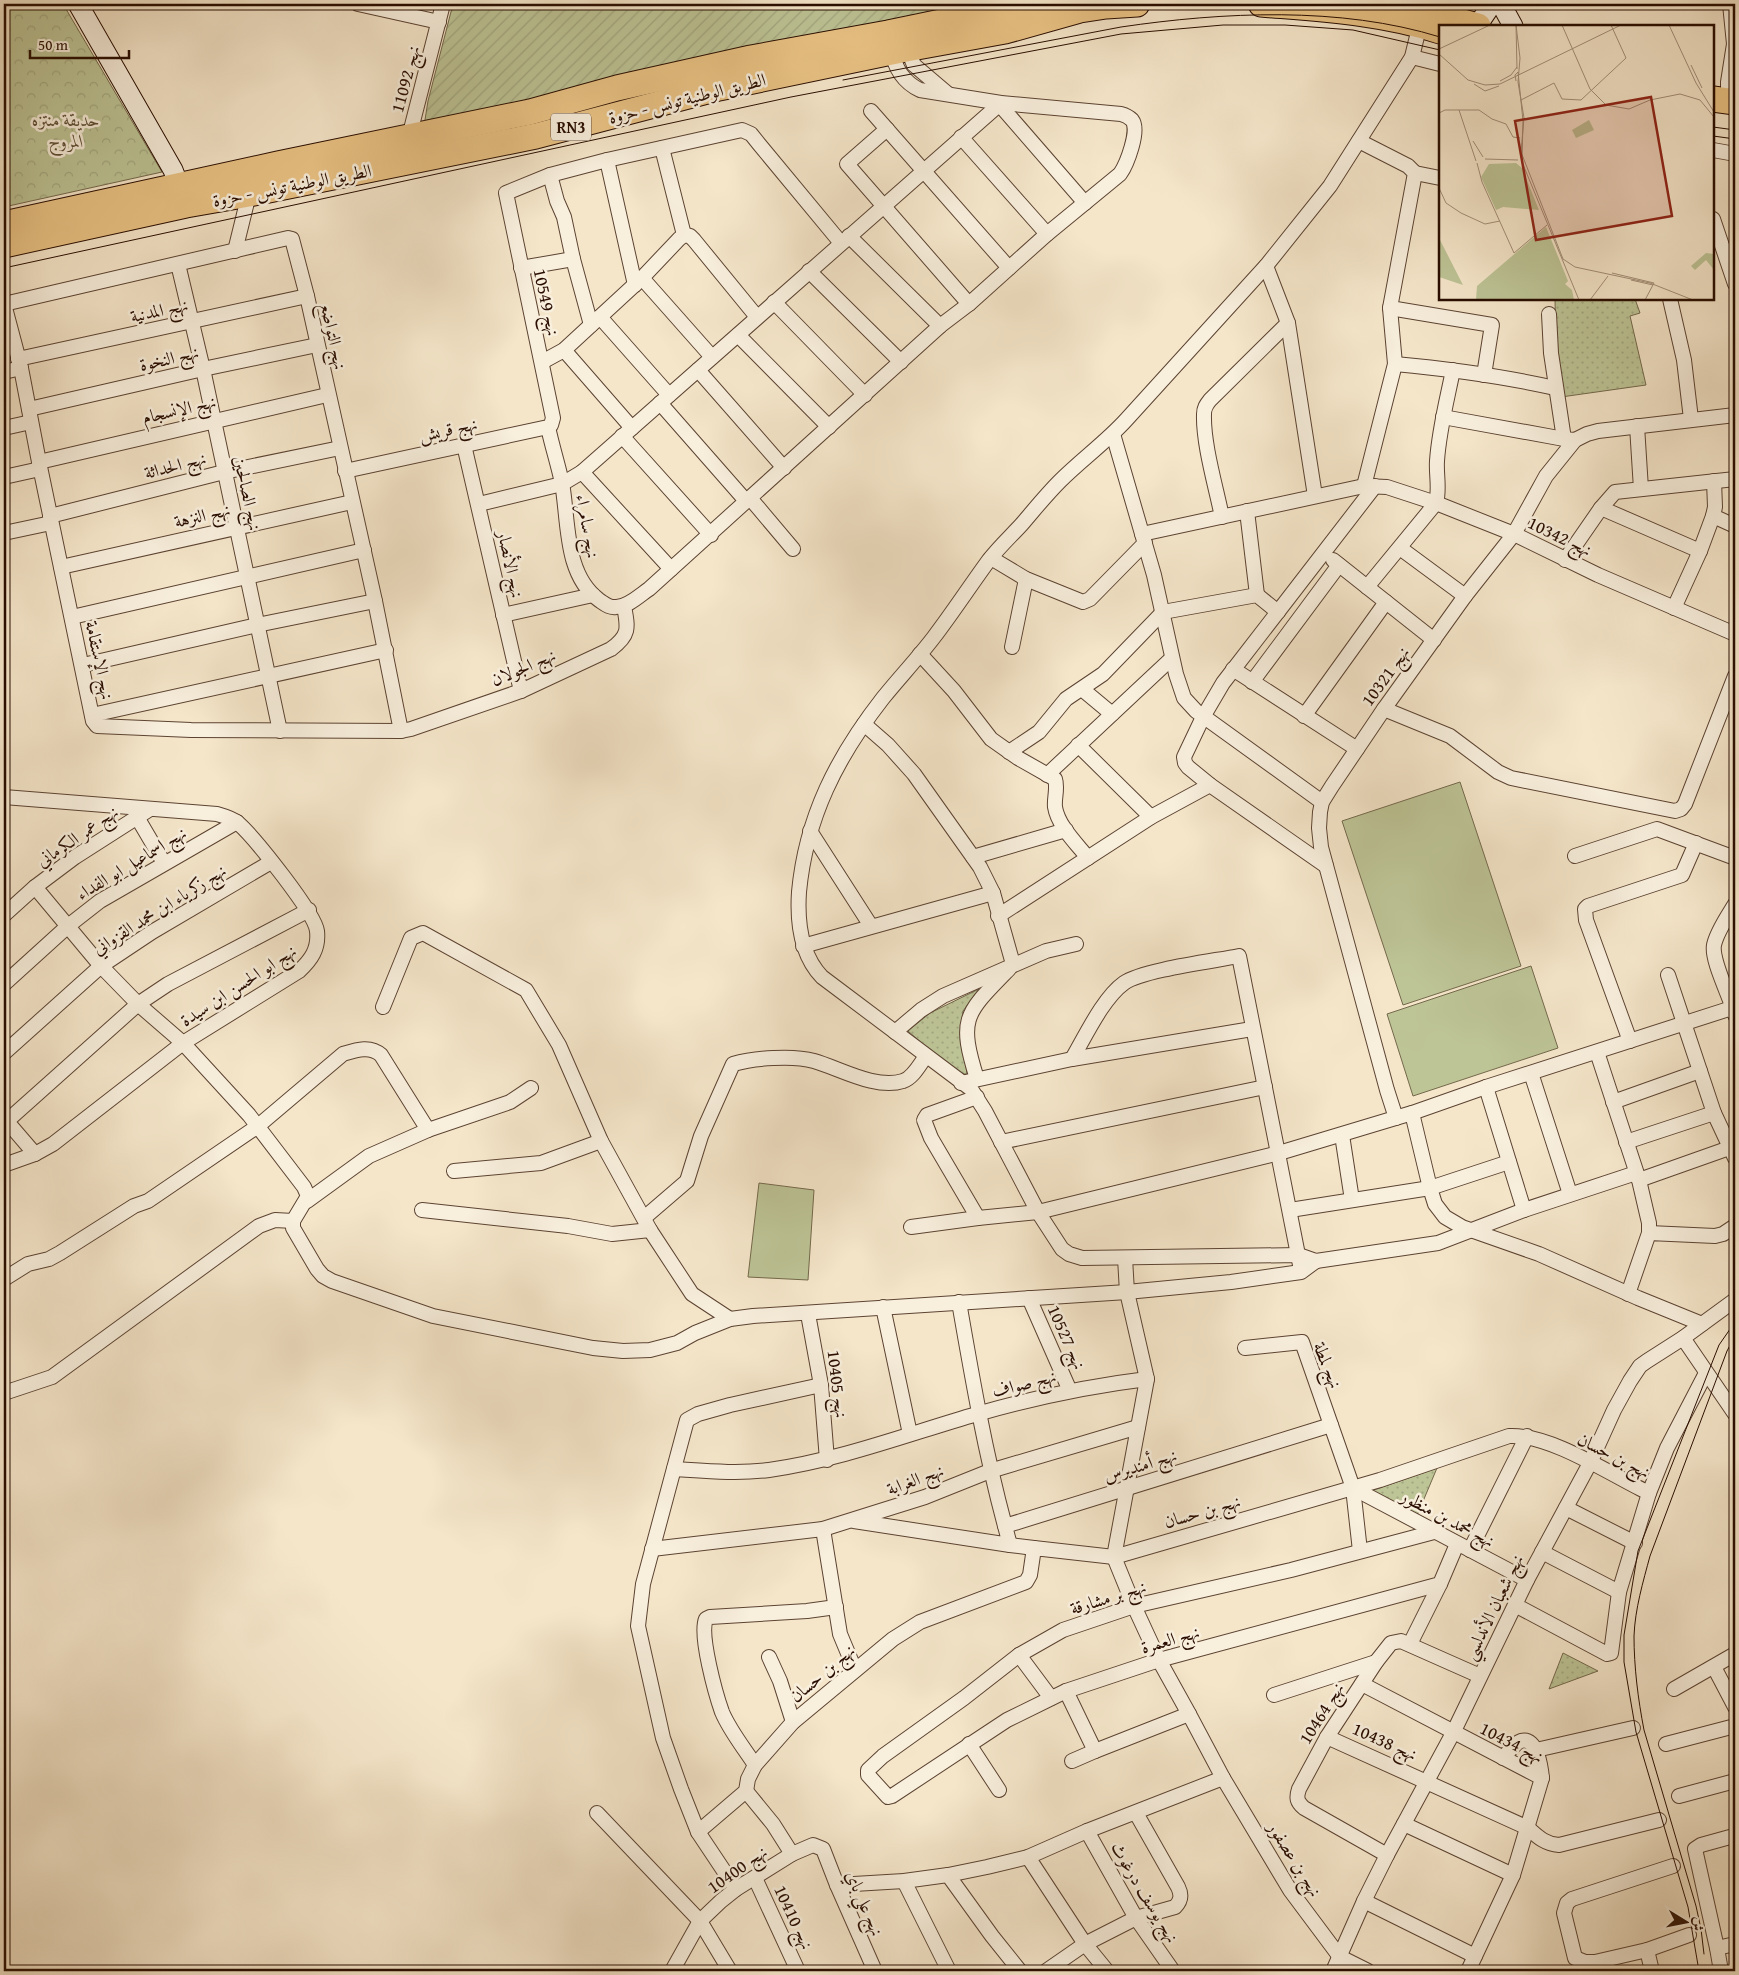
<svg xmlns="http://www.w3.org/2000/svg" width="1739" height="1975" font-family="'Gentium Book Plus',Amiri,serif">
<defs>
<pattern id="grass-dots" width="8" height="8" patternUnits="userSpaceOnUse" patternTransform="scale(1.25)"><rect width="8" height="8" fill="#bdc496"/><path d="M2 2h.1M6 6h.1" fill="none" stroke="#a2a780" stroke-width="1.8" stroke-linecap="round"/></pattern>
<pattern id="park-crowns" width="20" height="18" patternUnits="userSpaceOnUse" patternTransform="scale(1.25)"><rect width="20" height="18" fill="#bdc496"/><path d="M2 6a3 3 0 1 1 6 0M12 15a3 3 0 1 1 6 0" fill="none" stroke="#a2a780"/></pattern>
<pattern id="garden-furrows" width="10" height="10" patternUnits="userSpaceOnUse" patternTransform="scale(1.25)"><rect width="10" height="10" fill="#bdc496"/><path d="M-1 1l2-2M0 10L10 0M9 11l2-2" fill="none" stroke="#a2a780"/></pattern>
</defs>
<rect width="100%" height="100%" fill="#f5e6ca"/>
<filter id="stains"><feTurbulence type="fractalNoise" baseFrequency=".004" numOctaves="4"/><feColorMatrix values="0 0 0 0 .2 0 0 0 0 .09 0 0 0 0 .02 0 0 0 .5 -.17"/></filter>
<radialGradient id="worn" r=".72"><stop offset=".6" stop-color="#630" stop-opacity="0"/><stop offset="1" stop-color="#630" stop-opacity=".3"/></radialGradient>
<!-- grass -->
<g fill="url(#grass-dots)" stroke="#73684b">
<path d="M1555,299H1635L1640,313L1630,316L1646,385L1561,397L1556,352Z"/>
<path d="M979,989L963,1011L962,1033L967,1074H963L934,1054L908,1031L930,1013Z"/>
<path d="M1437,1468L1416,1518L1368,1492Z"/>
<path d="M1563,1653L1598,1671L1549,1689Z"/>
</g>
<!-- park -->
<path fill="url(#park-crowns)" stroke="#73684b" d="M4,4H63L162,172L4,207Z"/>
<!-- garden -->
<path fill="url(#garden-furrows)" stroke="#73684b" d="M453,4H995L424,126L428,101Z"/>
<!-- pitch -->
<g fill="#bdc496" stroke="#73684b">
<path d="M1460,782L1521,966L1403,1005L1342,821Z"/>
<path d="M1531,966L1558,1048L1413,1096L1387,1014Z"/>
<path d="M759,1183L814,1190L808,1280L748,1277Z"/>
</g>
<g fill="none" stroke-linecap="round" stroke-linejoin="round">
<defs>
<g id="street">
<path d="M358,4L439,22"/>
<path d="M1420,24L1412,57L1330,186L1266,266L1126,420C1106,442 1081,460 1060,481C1046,495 1034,510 1022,524C1011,536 999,547 989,560C970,586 953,612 934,637C918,658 900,677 883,698C837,757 806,817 799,892C797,922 800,954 822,977L971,1089L985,1111L1038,1212L1062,1249L1069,1254L1082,1258L1299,1255L1316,1261L1438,1243L1524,1210L1636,1173"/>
<path d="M905,43L914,65L947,93"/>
<path d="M1412,57L1440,64"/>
<path d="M1728,101V82L1734,44L1730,4"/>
<path d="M999,104L1085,203"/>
<path d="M871,111L1009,268"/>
<path d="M887,129L847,164L969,304"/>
<path d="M961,137L1047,234"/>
<path d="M408,141L443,4"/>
<path d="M1359,141L1408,166L1415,173L1390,308L1395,364L1364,486"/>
<path d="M662,148L684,235"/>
<path d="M1713,150L1735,154"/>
<path d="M607,160L635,285"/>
<path d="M1415,173L1440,178"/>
<path d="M550,175L557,201L564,217L573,259L591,325"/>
<path d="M1713,219L1735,284"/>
<path d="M849,236L940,326"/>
<path d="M235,251L249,194"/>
<path d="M178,264L203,369L280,731"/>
<path d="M1266,266L1288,323L1315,496"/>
<path d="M521,268L573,259"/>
<path d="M809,271L901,362"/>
<path d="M642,278L712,357"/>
<path d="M1670,299L1684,360L1691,419"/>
<path d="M774,302L865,395"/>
<path d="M4,304L21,368L39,462L93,721L97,726L191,730L401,731L411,729L521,691L611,649C630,635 628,628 624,606"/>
<path d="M4,304L288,238L292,239L307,296L375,601L401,731"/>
<path d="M1390,308L1492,325L1484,375"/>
<path d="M1549,314L1551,353L1564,439L1575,440"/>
<path d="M600,317L669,395"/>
<path d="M738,335L829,427"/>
<path d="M564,350L632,428"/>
<path d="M18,359L307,296"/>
<path d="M542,362L564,350L642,278L679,239L684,235L690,236L694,240L757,317"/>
<path d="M1395,364C1449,369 1502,376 1555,388"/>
<path d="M698,370L784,468"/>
<path d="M4,372L21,368"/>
<path d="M660,403L746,501"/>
<path d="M29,409L203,369L317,345"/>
<path d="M1443,417L1564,439"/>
<path d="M1637,426L1641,489"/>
<path d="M548,427C552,446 558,464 562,483C569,522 564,574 599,600C605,604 609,608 616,607C628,607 640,595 649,589L940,326L969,304L1047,234L1120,174C1127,164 1140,130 1132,120C1129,117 1125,115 1121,114L1001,103L920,90C903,82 894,66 891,48"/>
<path d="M4,428L31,422"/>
<path d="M1113,434L1154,575L1176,674L1184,698L1196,711L1322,802"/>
<path d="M622,436L711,535"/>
<path d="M464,445L521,691"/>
<path d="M39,462L327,395"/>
<path d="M345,471L548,427L551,425L553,418L506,193L550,175L607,160L742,130L751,134L759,144L841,243"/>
<path d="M582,472L671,569"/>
<path d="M4,477L40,469"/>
<path d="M750,498L793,549"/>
<path d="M479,504L562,484L582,472L1001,103"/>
<path d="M1601,508L1700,551"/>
<path d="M1247,511L1257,595"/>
<path d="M50,516L224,472L340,448"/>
<path d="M1713,516L1735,526"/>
<path d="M1222,517C1216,487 1203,444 1204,414C1204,408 1206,405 1210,400L1288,323"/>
<path d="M4,533L51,523"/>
<path d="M1142,534L1364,486L1387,487L1436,503L1514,534L1598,575L1735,634"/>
<path d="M1400,548L1465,596"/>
<path d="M991,558L1026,579L1083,602L1090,599L1145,543"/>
<path d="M1333,560L1434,640"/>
<path d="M1565,560L1601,508L1615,492L1735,479"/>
<path d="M61,567L352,502"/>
<path d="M1367,587L1436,503C1440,489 1436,475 1437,461C1439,430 1447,400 1453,370"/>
<path d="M1674,608L1700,551L1713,516L1715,507L1714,481"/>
<path d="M503,615L593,595"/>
<path d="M72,617L364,550"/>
<path d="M1012,647L1026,579"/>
<path d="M920,654L954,691L991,739L1018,758L1055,779C1058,788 1054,798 1055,807C1058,826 1077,844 1088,858"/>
<path d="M83,665L257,625L375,601"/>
<path d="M1233,669L1357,749"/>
<path d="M1252,682L1339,565"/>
<path d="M1082,689L1112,714"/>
<path d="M1384,709L1450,736L1498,772L1511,778L1675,811L1681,809L1685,804L1735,676"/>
<path d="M92,715L386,650"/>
<path d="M1304,716L1386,602"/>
<path d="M864,724L888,745L914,774L980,867L993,893L1013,964"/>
<path d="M1078,745L1151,817"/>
<path d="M1009,752L1039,732L1066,699L1103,674L1163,612L1257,595L1278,612"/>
<path d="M1047,775L1172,658"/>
<path d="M4,797L217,814C224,816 232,818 238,823C254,837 315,913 317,931C319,949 311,960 299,971L183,1043L53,1144L35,1154L4,1165"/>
<path d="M137,817L164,863"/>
<path d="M810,831L871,926"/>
<path d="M1575,856L1657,829L1735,858"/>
<path d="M973,857L1066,830"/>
<path d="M1326,866L1210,785L1188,767L1185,763L1184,757L1203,717L1223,683L1375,486"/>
<path d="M35,887L101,966L138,1004L183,1043L249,1115L304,1187L308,1196L293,1221V1228L317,1269L323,1276L332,1281L433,1316L593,1348L623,1351L650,1350L677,1343L695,1333L730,1319L753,1316L1127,1292L1231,1282L1301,1272L1316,1261"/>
<path d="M1735,904C1728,916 1717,931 1714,945C1711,961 1731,998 1735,1015"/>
<path d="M4,915L35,887L75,857L150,809"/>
<path d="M998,916L1151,817L1210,785"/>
<path d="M803,946L993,893"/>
<path d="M1668,975L1714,1113L1735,1158"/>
<path d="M4,984L68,926L100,901L237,822"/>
<path d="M383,1007L411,938L423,933L526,990L559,1045L601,1141L650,1230L692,1294L730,1319"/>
<path d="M895,1032L921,1010L943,996L1046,951L1076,944"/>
<path d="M1630,1041L1586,920L1585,909L1588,906L1682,875L1696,843"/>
<path d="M1597,1052L1639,1180L1649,1223V1233"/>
<path d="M4,1053L101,966L152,932L271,862"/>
<path d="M1072,1059C1085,1037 1103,998 1124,983C1142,970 1214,961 1239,956L1300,1265"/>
<path d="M1531,1073L1570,1194"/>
<path d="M977,1079C958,1018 965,1014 1009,969"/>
<path d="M961,1083L1072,1059L1252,1029"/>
<path d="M1486,1087L1524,1210"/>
<path d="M977,1097L927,1115L924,1120L931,1138L978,1218"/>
<path d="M1613,1102L1700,1071"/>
<path d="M1412,1113L1430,1188L1435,1204L1445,1217L1462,1227L1539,1254L1638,1298L1702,1324"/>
<path d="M4,1118L35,1154"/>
<path d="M1396,1118L1387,1090L1321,847L1319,828L1320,812L1322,802L1332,786L1384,709L1465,596L1514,534L1546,476L1575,440L1587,434L1598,431L1735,415"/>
<path d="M7,1121L138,1004L168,984L309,910"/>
<path d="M1342,1135L1352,1200"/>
<path d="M1001,1142L1265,1087"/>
<path d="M1626,1142L1714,1113"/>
<path d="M454,1171L541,1163L601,1141"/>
<path d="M1639,1180L1735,1146"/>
<path d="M307,1201L369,1156L428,1130L510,1102L531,1088"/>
<path d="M422,1210L568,1226L612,1234L650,1230"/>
<path d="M1290,1210L1430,1188L1509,1162"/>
<path d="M644,1218L687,1181L701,1136L733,1064C754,1058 793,1055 814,1061C839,1068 876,1090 903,1081C913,1078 920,1064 926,1056"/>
<path d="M911,1227L978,1218L1038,1212L1279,1153L1412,1113L1486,1087L1735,1007"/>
<path d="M4,1279L28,1264L49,1259L60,1253L134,1206L148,1201L258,1126L343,1054C356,1050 370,1045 381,1055L428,1130"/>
<path d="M1628,1294L1649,1233L1715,1236L1723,1234L1735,1226"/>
<path d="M1029,1298L1070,1391"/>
<path d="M959,1302C972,1377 985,1452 1005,1526"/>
<path d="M883,1307L910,1434"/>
<path d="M808,1314L821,1385L827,1460"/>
<path d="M1683,1338L1735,1414"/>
<path d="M1245,1348L1302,1342L1353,1488L1360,1551"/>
<path d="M4,1393L52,1377L259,1226L275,1220L293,1221"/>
<path d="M674,1469C706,1471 738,1474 769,1470C840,1460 908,1434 977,1414C1033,1398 1089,1386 1147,1379"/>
<path d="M1353,1488L1527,1580"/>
<path d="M1649,1493L1667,1448L1706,1373"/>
<path d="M1566,1508L1635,1543"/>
<path d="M854,1521L1010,1545L1005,1526L1331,1425"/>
<path d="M823,1529L840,1634L855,1670"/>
<path d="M1434,1532L1291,1570L1134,1606L1063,1630L1019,1655L964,1698L883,1756L868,1770V1775L888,1797L892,1796L1007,1720L1066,1691L1159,1660L1440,1584L1457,1544"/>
<path d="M1010,1545L1034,1548"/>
<path d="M652,1549L823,1529L925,1497L990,1471L1138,1427"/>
<path d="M1470,1550L1527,1436"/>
<path d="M1542,1552L1619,1592"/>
<path d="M1410,1644L1440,1584"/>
<path d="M1019,1655L1051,1698"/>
<path d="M769,1657L780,1681L793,1722"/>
<path d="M1714,1667L1735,1707"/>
<path d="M1362,1684L1542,1778L1513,1875L1468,1971"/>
<path d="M1674,1689L1735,1654"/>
<path d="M1066,1691L1095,1751L1072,1761"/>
<path d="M1274,1695L1376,1662"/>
<path d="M1189,1714L1223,1778L1290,1890L1340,1957L1368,1971"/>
<path d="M1327,1737L1528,1828C1538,1837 1545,1844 1559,1845L1659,1820"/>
<path d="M969,1744L999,1790"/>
<path d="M1666,1744L1735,1726"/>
<path d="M1536,1750L1633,1728"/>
<path d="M1095,1751L1189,1714L1159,1660L1134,1606L1114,1557L1147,1379L1127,1292L1125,1258"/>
<path d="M1503,1758C1508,1753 1514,1743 1521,1741C1537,1736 1541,1768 1542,1778"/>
<path d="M755,1765C744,1748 730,1731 722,1712C716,1695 699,1635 706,1619L710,1617L807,1611L836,1607"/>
<path d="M746,1791L773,1824L792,1854"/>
<path d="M1679,1796L1735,1781"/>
<path d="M597,1813L700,1921L730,1971"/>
<path d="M1404,1824L1513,1875"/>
<path d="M1087,1831L1136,1918L1173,1971"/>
<path d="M698,1832L746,1791L748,1779L755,1765L793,1722L893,1639L920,1622L1026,1582L1030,1575L1034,1548L1114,1557L1380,1480L1509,1436C1551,1434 1611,1475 1649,1493L1619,1592L1611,1653L1607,1654L1515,1605"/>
<path d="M1387,1855L1304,1808C1297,1802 1296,1798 1299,1789L1327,1737L1376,1662L1391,1643L1401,1641L1480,1676"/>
<path d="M1028,1857L1085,1944L1107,1971"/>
<path d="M948,1875L992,1936L1020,1971"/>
<path d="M755,1878L798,1971"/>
<path d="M904,1881L949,1971"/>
<path d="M837,1885L904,1881L948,1875L987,1867L1028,1857L1087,1831L1223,1778"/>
<path d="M736,1889L698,1832L681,1789L663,1738L638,1626L643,1584L687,1420L698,1414L730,1405L821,1385"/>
<path d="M1364,1901L1475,1956"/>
<path d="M1717,1948L1735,1944"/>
<path d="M1647,1950L1652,1971"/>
<path d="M1595,1962H1585L1575,1958L1564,1913L1567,1903L1572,1899L1673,1866"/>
<path d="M672,1971L700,1921L721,1901L736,1889L792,1854L813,1845L823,1849L837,1885L875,1971"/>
<path d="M1046,1971L1085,1944L1136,1918L1175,1907C1181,1901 1182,1895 1178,1887L1136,1813"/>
<path d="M1333,1971L1364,1901L1387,1855L1453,1733L1527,1580L1590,1463L1614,1410L1630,1381L1640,1366L1647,1361L1683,1338L1735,1300"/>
<path d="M1597,1971L1595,1962L1647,1950L1689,1935"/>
<path d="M1721,1971L1717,1948L1695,1849L1701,1845L1730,1837H1735"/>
</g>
<g id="secondary">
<path d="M78,4L173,170L183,196"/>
<path d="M1501,4L1513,26"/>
<path d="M1477,26L1492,4"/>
</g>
<g id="highway">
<path d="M1261,4C1321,9 1382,12 1440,31"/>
<path d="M1422,11L1478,26"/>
<path d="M1713,99L1735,102"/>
<path d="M4,224L278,164L530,112L617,88L751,58L888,33L1028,4"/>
<path d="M4,245L186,205L249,194L536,136L719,88L906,49L1005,31L1080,10L1106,6L1137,4"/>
</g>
</defs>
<!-- street casing -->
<use href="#street" stroke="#5c4332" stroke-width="16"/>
<!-- secondary casing -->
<use href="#secondary" stroke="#290d00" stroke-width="21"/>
<!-- highway casing -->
<use href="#highway" stroke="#290d00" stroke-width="27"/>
<!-- street -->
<use href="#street" stroke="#f8efdd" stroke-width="14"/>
<!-- secondary -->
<use href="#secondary" stroke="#f8efdd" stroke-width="19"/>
<!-- highway -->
<use href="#highway" stroke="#eac385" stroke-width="25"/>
<!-- tram -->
<g stroke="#290d00" stroke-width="1">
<path d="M843,80L1121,27C1223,12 1340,6 1440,37"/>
<path d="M1713,127L1735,130"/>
<path d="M1713,136L1735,139"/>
<path d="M4,268L791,97L1121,34L1223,25H1285L1353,30L1440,50"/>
<path d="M1704,1954L1701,1929L1696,1906L1644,1730C1638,1699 1634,1667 1634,1636C1635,1609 1643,1582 1650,1556L1727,1351L1735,1336"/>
<path d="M1699,1971L1688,1907L1636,1732L1624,1662V1635L1638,1551L1719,1345L1735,1322"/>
</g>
</g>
<g text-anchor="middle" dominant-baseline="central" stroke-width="5" stroke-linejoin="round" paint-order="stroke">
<!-- shield labels -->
<rect fill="#f8efdd" stroke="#675142" stroke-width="1" x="551" y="113.5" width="40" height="27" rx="4"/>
<g font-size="16" font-weight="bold" fill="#290d00">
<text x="571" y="127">RN3</text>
</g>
<!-- street labels -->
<g font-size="18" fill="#290d00" stroke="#f8efdd">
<text transform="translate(405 79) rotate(-75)">نهج 11092</text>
<text transform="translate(687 98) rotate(-14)">الطريق الوطنية تونس - حزوة</text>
<text transform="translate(292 185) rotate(-11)">الطريق الوطنية تونس - حزوة</text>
<text transform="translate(547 302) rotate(78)">نهج 10549</text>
<text transform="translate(159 310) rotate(-12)">نهج المدنية</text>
<text transform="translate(334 336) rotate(78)">نهج التواضع</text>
<text transform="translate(169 358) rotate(-13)">نهج النخوة</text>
<text transform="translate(179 409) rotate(-13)">نهج الإنسجام</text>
<text transform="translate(448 429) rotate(-12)">نهج قريش</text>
<text transform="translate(175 465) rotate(-14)">نهج الحداثة</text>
<text transform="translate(248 493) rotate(78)">نهج الصالحين</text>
<text transform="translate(202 515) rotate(-13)">نهج النزهة</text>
<text transform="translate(588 526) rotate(80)">نهج سامراء</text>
<text transform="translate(1560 536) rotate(26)">نهج 10342</text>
<text transform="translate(511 564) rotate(78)">نهج الأنصار</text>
<text transform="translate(100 660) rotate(78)">نهج الإستقامة</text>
<text transform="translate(523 667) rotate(-23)">نهج الجولان</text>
<text transform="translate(1385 676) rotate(-54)">نهج 10321</text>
<text transform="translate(77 836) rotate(-34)">نهج عمر الكرماني</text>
<text transform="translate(131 863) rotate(-31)">نهج اسماعيل ابو الفداء</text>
<text transform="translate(159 909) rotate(-32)">نهج زكرياء ابن محمد القزواني</text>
<text transform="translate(238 985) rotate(-33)">نهج ابو الحسن ابن سيدة</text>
<text transform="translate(1067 1337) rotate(66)">نهج 10527</text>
<text transform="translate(1328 1365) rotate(68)">نهج لمطة</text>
<text transform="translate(1024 1383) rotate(-14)">نهج صواف</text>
<text transform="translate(838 1384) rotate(83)">نهج 10405</text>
<text transform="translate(1614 1455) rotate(27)">نهج بن حسان</text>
<text transform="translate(1140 1465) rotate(-17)">نهج أمنديرس</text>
<text transform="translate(915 1479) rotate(-20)">نهج الغرابة</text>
<text transform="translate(1202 1511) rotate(-16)">نهج بن حسان</text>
<text transform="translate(1448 1518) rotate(28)">نهج محمد بن منظور</text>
<text transform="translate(1108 1597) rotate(-17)">نهج بر مشارقة</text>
<text transform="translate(1493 1607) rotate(-64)">نهج شعبان الأندلسي</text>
<text transform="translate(1170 1639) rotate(-16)">نهج العمرة</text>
<text transform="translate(822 1673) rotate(-40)">نهج بن حسان</text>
<text transform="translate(1321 1713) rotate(-58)">نهج 10464</text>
<text transform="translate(1385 1741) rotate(24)">نهج 10438</text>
<text transform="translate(1512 1742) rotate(27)">نهج 10434</text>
<text transform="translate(1295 1859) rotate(58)">نهج بن عصفور</text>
<text transform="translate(737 1869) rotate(-35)">نهج 10400</text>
<text transform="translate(1145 1892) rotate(59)">نهج يوسف درغوث</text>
<text transform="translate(865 1903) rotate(67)">نهج علي باي</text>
<text transform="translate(794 1917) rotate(65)">نهج 10410</text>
</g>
<!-- park labels -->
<g font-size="18" font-style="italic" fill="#5d4d34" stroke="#f8efdd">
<text x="66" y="119">حديقة منتزه<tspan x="66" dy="21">المروج</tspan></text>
</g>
</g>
<!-- overview -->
<g transform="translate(1439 25)">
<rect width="275" height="275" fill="#f5e6ca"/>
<path d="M0,213L24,260L0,252ZM267,228L275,229V245L267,235L256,245L252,241Z" fill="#bdc496"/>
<path d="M107,202L129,256L126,259L133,265L135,275H37L38,261Z" fill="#bdc496"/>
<path d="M77,138L83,143L100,185L64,182L57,185L42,152L50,139Z" fill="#bdc496"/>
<path d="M150,95L155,105L137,113L133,105Z" fill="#bdc496"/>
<path fill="none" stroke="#a38f79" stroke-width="1" d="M77,0L78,44M77,0L81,33L79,57L85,93L82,127L124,234L136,242L211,258L254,275M123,0L151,64L167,80L190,84L211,75L241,69L261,75L275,92M230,0L257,58L275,87M0,24L51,0M0,29L29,55L46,60L61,59L182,0M252,40L263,63M61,56L72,50L78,42M77,56L76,50L79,47L84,96L83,136M35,59L46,66L60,61M82,75L115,58L123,74L142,75L187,33L172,0M20,85L37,136M0,88L6,85H40L53,94L67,99L74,112L81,113M34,116L44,132M46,134L79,135M83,137L140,275M38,138L43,157L75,228L108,200M0,163L7,178L22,188L46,199L61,196M173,248L215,258L206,275M192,255L214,260M151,275L169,251"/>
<path fill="#8f2418" fill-opacity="0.15" stroke="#8f2418" stroke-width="2.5" d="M212,72L233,191L97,215L76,96Z"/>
<rect width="275" height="275" fill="none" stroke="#290d00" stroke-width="2.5"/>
</g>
<!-- margin -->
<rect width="1739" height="1975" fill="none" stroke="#f5e6ca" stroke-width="20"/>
<rect x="5" y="5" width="1729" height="1965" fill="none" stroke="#290d00" stroke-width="2.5"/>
<rect x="10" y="10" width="1719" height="1955" fill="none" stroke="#290d00"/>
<!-- north arrow -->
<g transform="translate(1686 1922) rotate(100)" stroke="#f8efdd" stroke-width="4" paint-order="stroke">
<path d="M0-4L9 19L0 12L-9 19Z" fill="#290d00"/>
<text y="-8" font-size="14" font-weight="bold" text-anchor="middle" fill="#290d00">ش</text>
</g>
<!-- scale -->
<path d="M30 50v8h99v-8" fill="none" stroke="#290d00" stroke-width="2.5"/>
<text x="38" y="50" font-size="15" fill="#290d00" stroke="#f8efdd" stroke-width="4" paint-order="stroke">50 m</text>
<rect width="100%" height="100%" filter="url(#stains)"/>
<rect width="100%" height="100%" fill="url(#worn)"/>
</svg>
